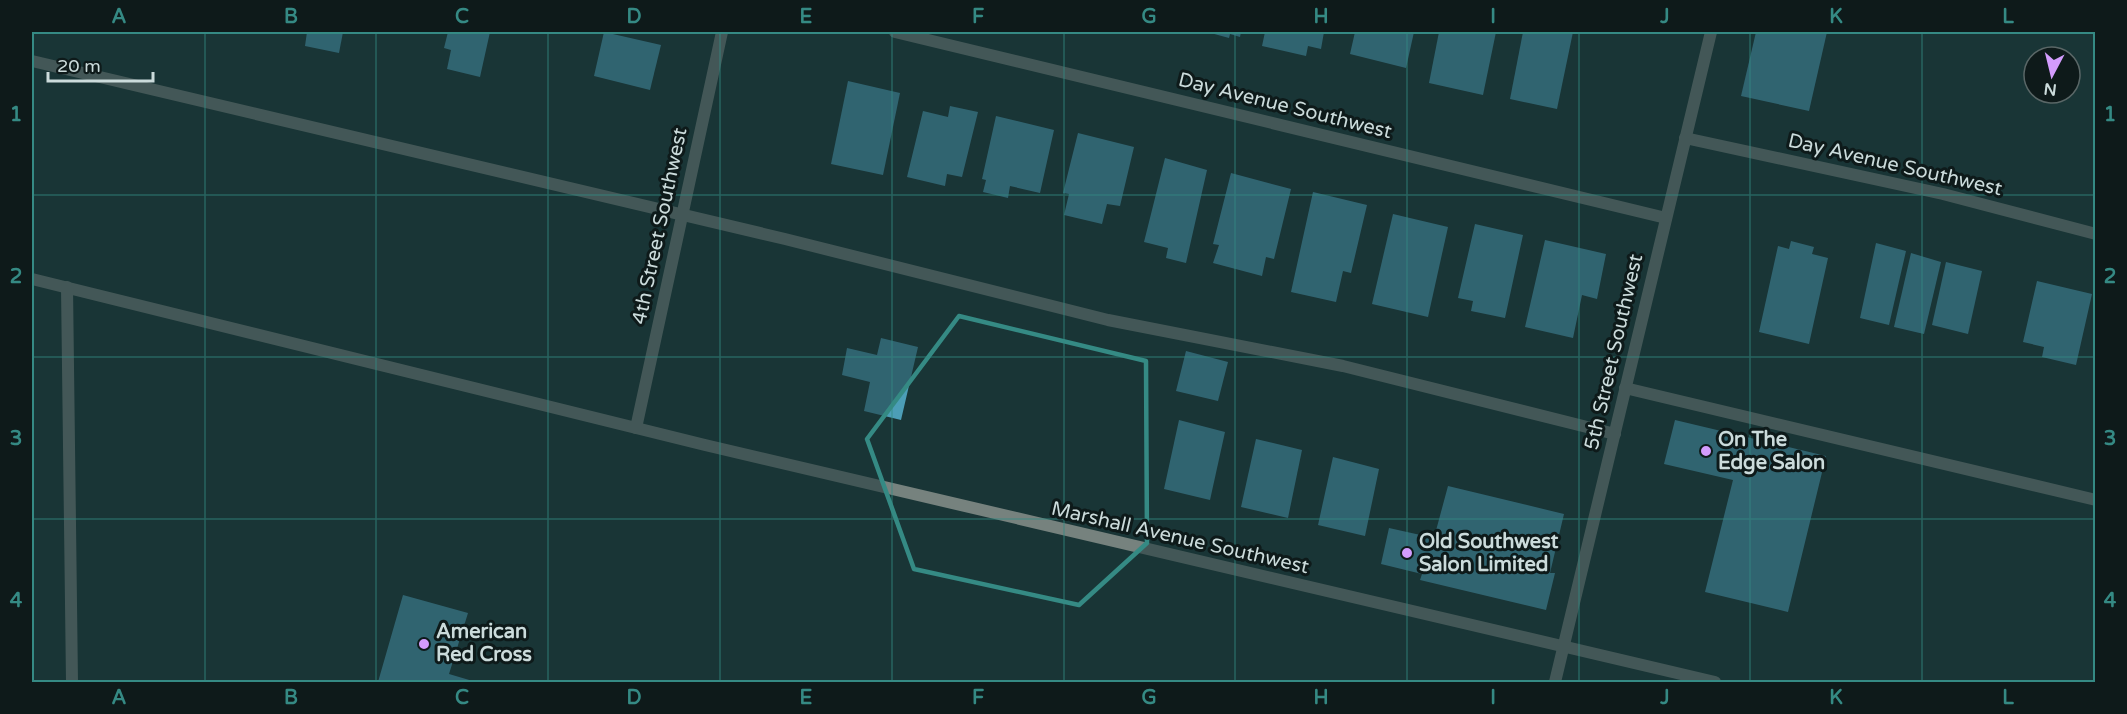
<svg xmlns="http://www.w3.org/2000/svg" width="2127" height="714" font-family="'Varela Round',sans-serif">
<rect width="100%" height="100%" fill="#193536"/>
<!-- building -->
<g fill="#4c9eb7">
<path d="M307,32H343L339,53L305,46Z"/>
<path d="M448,32H490L480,77L447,69L451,50L444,48Z"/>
<path d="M604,32L661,45L650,90L594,76Z"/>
<path d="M1207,32H1241L1240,37L1230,34L1229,38Z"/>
<path d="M1265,32H1324L1321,49L1308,46L1306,56L1262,46Z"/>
<path d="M1355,32H1414L1406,68L1350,54Z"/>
<path d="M1439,32H1496L1483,95L1429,83Z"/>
<path d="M1523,32H1573L1557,109L1510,99Z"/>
<path d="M1756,32H1827L1809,111L1741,96Z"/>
<path d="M848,81L900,93L883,175L831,164Z"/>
<path d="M950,106L978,112L962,177L947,174L945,186L907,177L923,111L948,117Z"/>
<path d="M996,116L1054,130L1040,193L1010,186L1008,198L983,192L986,180L982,179Z"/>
<path d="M1078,133L1134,147L1120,206L1107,204L1102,224L1064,215L1069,194L1063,193Z"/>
<path d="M1165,158L1207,170L1186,263L1166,258L1168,248L1144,242Z"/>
<path d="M1231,173L1291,189L1274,259L1266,257L1262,276L1213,263L1219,245L1213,244Z"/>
<path d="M1313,192L1367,205L1351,273L1343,271L1336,302L1291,292Z"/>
<path d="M1393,214L1448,227L1428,317L1372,304Z"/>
<path d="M1475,224L1523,235L1505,318L1471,311L1473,301L1458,298Z"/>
<path d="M1545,240L1606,254L1597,299L1582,295L1573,338L1525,327Z"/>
<path d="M1791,241L1814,247L1812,254L1828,258L1809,344L1759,332L1778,246L1789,249Z"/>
<path d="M1876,243L1906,251L1889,325L1860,318Z"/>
<path d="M1911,253L1941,262L1924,334L1894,327Z"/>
<path d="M1946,262L1982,271L1968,334L1932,325Z"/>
<path d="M2037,281L2092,294L2076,365L2042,357L2044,347L2023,342Z"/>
<path d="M881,338L918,347L901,420L864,411L870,382L842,375L847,348L877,355Z"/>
<path d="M1186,351L1228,362L1218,401L1176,391Z"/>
<path d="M1179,420L1225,432L1210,500L1164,489Z"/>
<path d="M1675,420L1826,456L1788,612L1705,592L1733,480L1664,464Z"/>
<path d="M1256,439L1302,450L1288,518L1241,507Z"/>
<path d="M1333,457L1379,469L1365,536L1318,525Z"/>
<path d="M1448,486L1564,514L1550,573H1555L1546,610L1420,580L1422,574L1381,564L1389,528L1434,538Z"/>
<path d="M403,595L468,613L449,674L476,682H378Z"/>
</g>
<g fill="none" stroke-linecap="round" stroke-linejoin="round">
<!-- service -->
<g stroke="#76827e" stroke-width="12">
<path d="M32,61L785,239L1108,320L1343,366L1615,434"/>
<path d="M1625,388L2096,500"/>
</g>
<!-- minor -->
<g stroke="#76827e" stroke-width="12">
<path d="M895,32L1666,218"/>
<path d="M1685,138L1943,194L2096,234"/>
<path d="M32,279L705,445L1715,682"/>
<path d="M67,287L72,682"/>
<path d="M636,428L722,32"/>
</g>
<!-- tertiary -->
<path stroke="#76827e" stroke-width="12" d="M1555,682L1711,32"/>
</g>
<!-- marked area -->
<path d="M0 0H2127V714H0ZM959,316L1146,361L1147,543L1079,605L914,569L867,439Z" fill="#193536" fill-opacity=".55" fill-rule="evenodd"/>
<path fill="none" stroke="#358a84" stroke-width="4.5" stroke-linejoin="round" d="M959,316L1146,361L1147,543L1079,605L914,569L867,439Z"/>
<!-- grid -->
<path fill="none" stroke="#358a84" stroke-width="1.5" stroke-opacity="0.55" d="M205,32V682M376,32V682M548,32V682M720,32V682M892,32V682M1064,32V682M1235,32V682M1407,32V682M1579,32V682M1750,32V682M1922,32V682M32,195H2096M32,357H2096M32,519H2096"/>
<!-- markers -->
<g fill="#d39cfd" stroke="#0e1a1a" stroke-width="2">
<circle cx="1706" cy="451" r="6"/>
<circle cx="1407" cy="553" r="6"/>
<circle cx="424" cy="644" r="6"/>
</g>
<g text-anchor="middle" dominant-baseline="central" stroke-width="6" stroke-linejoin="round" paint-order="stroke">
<!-- street labels -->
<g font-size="20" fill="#cbdbdb" stroke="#0e1a1a">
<text transform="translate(1285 106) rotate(14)">Day Avenue Southwest</text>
<text transform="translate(1895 165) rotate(13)">Day Avenue Southwest</text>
<text transform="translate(660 226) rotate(-78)">4th Street Southwest</text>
<text transform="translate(1614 352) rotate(-77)">5th Street Southwest</text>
<text transform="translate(1180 538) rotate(13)">Marshall Avenue Southwest</text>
</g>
<!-- poi labels -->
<g font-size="20" font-weight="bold" fill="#cbdbdb" stroke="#0e1a1a" text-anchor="start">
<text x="1718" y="440">On The<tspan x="1718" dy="23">Edge Salon</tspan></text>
<text x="1419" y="542">Old Southwest<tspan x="1419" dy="23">Salon Limited</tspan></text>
<text x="436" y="632">American<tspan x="436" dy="23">Red Cross</tspan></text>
</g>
</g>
<!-- border -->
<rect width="2127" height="714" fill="none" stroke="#0e1a1a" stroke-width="66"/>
<!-- north arrow -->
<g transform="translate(2052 75) rotate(187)"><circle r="28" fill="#0e1a1a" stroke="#5a6767" stroke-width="1.5"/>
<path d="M0-4.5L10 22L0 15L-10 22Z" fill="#d39cfd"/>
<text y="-9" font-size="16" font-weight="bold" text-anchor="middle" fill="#cbdbdb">N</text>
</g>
<!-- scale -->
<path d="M48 72v9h105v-9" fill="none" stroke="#cbdbdb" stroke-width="3"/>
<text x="57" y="72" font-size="18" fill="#cbdbdb" stroke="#0e1a1a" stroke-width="4.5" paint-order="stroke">20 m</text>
<rect x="33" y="33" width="2061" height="648" fill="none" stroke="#358a84" stroke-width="2"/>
<g font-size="20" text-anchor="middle" font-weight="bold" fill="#358a84">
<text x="119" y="23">A</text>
<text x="291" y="23">B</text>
<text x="462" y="23">C</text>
<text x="634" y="23">D</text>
<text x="806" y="23">E</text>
<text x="978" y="23">F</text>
<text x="1149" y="23">G</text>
<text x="1321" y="23">H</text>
<text x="1493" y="23">I</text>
<text x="1665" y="23">J</text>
<text x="1836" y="23">K</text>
<text x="2008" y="23">L</text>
<text x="16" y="121">1</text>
<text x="2110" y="121">1</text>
<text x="16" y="283">2</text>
<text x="2110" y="283">2</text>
<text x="16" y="445">3</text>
<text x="2110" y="445">3</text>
<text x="16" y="607">4</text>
<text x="2110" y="607">4</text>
<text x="119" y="704">A</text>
<text x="291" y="704">B</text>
<text x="462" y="704">C</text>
<text x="634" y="704">D</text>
<text x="806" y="704">E</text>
<text x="978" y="704">F</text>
<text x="1149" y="704">G</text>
<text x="1321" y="704">H</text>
<text x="1493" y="704">I</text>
<text x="1665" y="704">J</text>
<text x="1836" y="704">K</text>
<text x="2008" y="704">L</text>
</g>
</svg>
